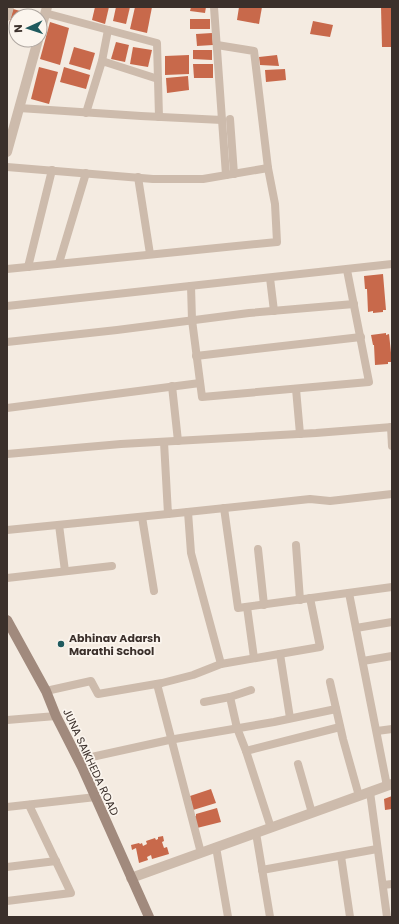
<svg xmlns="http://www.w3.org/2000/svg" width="399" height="924" font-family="Poppins,sans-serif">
<rect width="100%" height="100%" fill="#f4ebe1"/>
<!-- building -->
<g fill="#c8694b">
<path d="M95,7H109L105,24L92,20Z"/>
<path d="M116,7H130L126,24L113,21Z"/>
<path d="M135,7H152L147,33L130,29Z"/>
<path d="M191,7H206L205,13L190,11Z"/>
<path d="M239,7H262L259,24L237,20Z"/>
<path d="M381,7H392V47H382Z"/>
<path d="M13,9L31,14L30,16H16V26L9,24Z"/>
<rect x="190" y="19" width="20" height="10"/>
<path d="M313,21L333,25L330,37L310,34Z"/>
<path d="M50,22L69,28L60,65L40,59Z"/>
<path d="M212,33L213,45L197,46L196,34Z"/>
<path d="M116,42L129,45L125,62L111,59Z"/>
<path d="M74,47L95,53L90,70L69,64Z"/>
<path d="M133,47L152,50L148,67L130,64Z"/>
<path d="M193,50H212V60L193,59Z"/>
<path d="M189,55V74L165,75V56Z"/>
<path d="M277,55L279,66L260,65L259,57Z"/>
<path d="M193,64H213V78H194Z"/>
<path d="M39,67L58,72L49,104L31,99Z"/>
<path d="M64,67L90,75L86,89L60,82Z"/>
<path d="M285,69L286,80L266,82L265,70Z"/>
<path d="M188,76L189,90L167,93L166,78Z"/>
<path d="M383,274L386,310H383V312L373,313V311L368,312L367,289H365L364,276Z"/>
<path d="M386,333V335L389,334L392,362H388V364L375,365L374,345H373L371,335Z"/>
<path d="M211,789L216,803L193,810L190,796Z"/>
<path d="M392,796V809L385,810L384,799Z"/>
<path d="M217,808L221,822L197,828L194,817L196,816V814Z"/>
<path d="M163,836L164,841L162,842L164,848L167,847L169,854L152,859L151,855L147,857L148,860L139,863L136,848L132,850L131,845L139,843L140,844L142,843L143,846L147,844L146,841L155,838L156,840L158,839V837Z"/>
</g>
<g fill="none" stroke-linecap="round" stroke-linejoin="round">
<!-- minor -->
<g stroke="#cdbbac" stroke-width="8">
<path d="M45,13L157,43L159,117"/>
<path d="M7,17L10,7"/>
<path d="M102,61L108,30"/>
<path d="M19,108L141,116L222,120L214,7"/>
<path d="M86,113L102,61L158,79"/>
<path d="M230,119L234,174"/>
<path d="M222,120L226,175"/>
<path d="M7,167L153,179H203L268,168"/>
<path d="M138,177L150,254"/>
<path d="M59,263L86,173"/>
<path d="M28,267L52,170"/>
<path d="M7,269L277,242L275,204L268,168L254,51L217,45"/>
<path d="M270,278L274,311"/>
<path d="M191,286L192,320L202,397L369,382L347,270"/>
<path d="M7,306L392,264"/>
<path d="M7,342L117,330L249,313L354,304"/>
<path d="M196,356L361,337"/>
<path d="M172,386L178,441"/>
<path d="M296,389L300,434"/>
<path d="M7,408L200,383"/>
<path d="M391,427L392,446"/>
<path d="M164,442L168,514L310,499L330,501L392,494"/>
<path d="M7,454L121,444L316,433L392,427"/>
<path d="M224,508L238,608L392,587"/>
<path d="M188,512L191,553L221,664L320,647L310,598"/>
<path d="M142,517L154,591"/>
<path d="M59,525L65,571"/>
<path d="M7,530L168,514"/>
<path d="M296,545L300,600"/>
<path d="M258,549L264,605"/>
<path d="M7,578L112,566"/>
<path d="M349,593L387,786"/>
<path d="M247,607L254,658"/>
<path d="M356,628L392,622"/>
<path d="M280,654L290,718"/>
<path d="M363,661L392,656"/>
<path d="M330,682L343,739L359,796"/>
<path d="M157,684L201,853"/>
<path d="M46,691L91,681L98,694L162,683L193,675L221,664"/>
<path d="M230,697L237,728L246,751"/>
<path d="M204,702L230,697L251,690"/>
<path d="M7,720L56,716"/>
<path d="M377,731L392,729"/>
<path d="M78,760L169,740L274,722L336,709"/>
<path d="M298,764L312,813"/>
<path d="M370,792L387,917"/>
<path d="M7,807L96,797"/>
<path d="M271,828L246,751L340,727"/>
<path d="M256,833L270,917"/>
<path d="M216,847L228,917"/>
<path d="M341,856L350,917"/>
<path d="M7,867L56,861"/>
<path d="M262,870L377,849"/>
<path d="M383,885L392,884"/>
<path d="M7,901L71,893L29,805"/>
</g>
<!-- tertiary -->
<g stroke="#cdbbac" stroke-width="10">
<path d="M40,32L47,7"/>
<path d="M7,152L38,40"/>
<path d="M131,878L392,784"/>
</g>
<!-- secondary -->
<path stroke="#a18a7d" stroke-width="10" d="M7,620L46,691L56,716L82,767L149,917"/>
</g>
<!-- markers -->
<circle fill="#1f5a5e" stroke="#fbf5ee" stroke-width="1.5" cx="61" cy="644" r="4"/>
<g text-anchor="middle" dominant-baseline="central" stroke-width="3.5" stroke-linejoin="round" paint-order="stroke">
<!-- poi labels -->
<g font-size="11" font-weight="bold" fill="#3b302b" stroke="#fbf5ee" text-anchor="start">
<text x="69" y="638">Abhinav Adarsh<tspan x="69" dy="13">Marathi School</tspan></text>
</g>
<!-- street labels -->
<g font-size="11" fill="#3b302b" stroke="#fbf5ee">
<text transform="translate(91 762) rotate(65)">JUNA SAIKHEDA ROAD</text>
</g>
</g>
<!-- border -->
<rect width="399" height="924" fill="none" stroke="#3b302b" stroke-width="16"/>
<!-- north arrow -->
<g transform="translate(28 28) rotate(267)"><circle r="19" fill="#fbf5ee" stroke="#aea6a0"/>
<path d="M0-3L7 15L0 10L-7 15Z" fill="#1f5a5e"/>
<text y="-6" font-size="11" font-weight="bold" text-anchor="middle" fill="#3b302b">N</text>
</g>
</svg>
